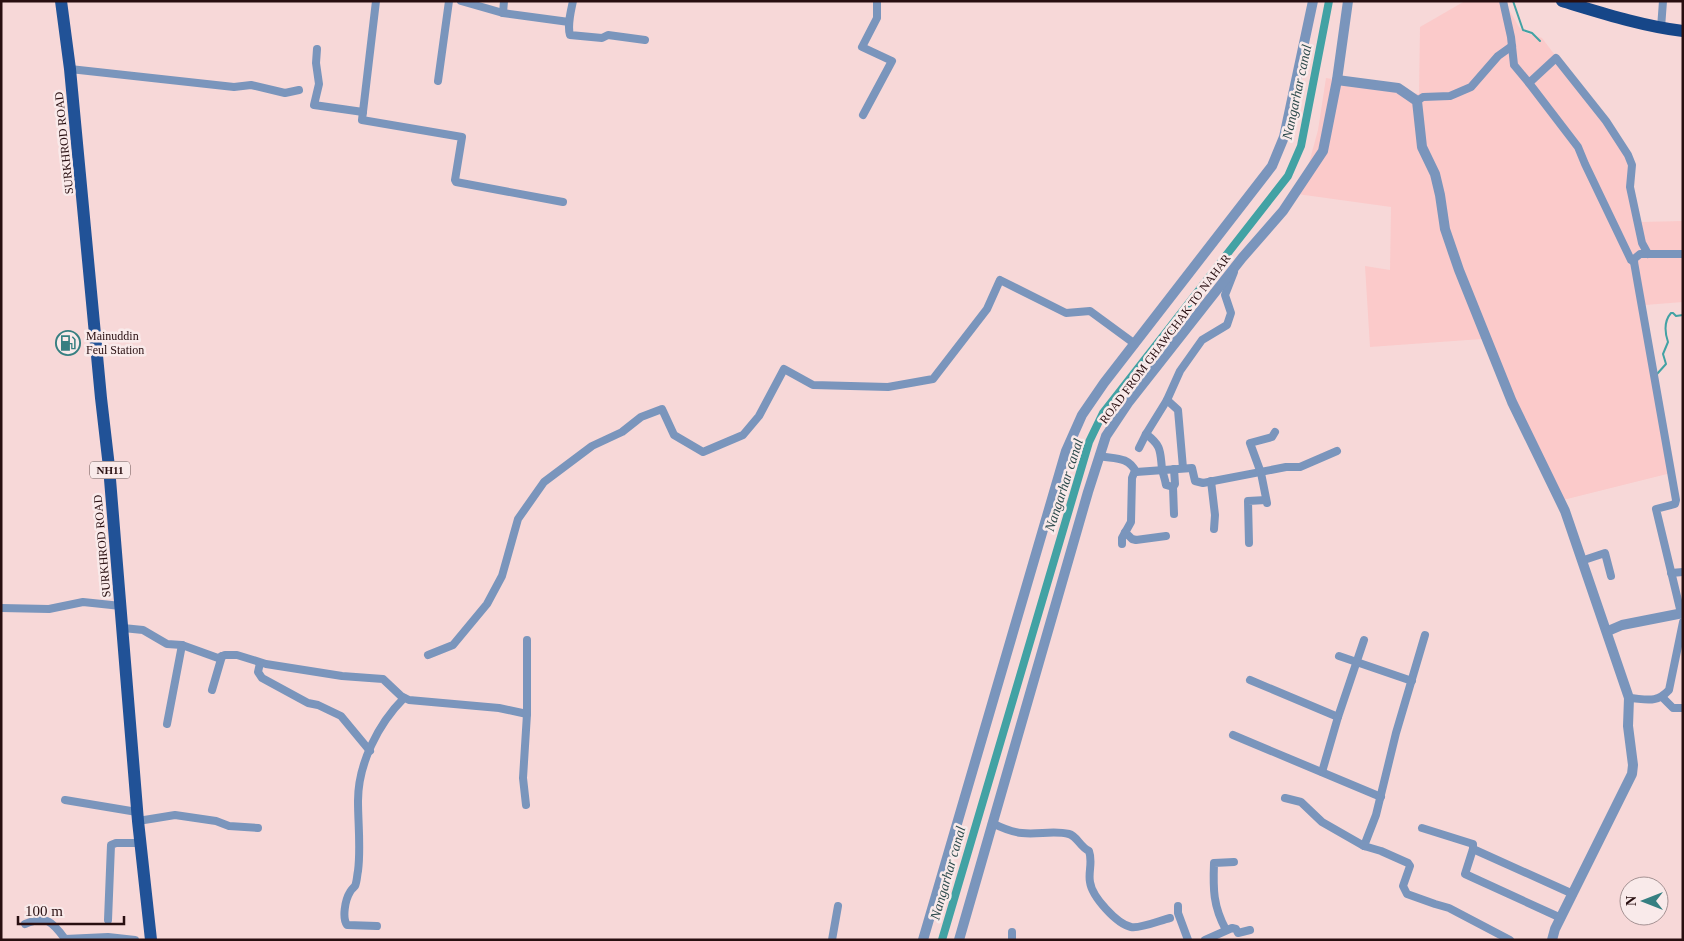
<svg xmlns="http://www.w3.org/2000/svg" width="1684" height="941" font-family="Georgia,serif">
<rect width="100%" height="100%" fill="#f7d8d8"/>
<!-- built -->
<path fill="#fbcaca" d="M1465,1H1508V8L1519,27L1526,33L1542,38L1629,153L1633,185L1641,222L1683,221V302L1645,305L1675,472L1559,501L1482,339L1370,347L1365,266L1390,270L1391,207L1290,193L1309,163L1318,130L1326,78L1419,94L1420,27Z"/>
<g fill="none" stroke-linecap="round" stroke-linejoin="round">
<!-- stream -->
<g stroke="#42a2a4" stroke-width="2">
<path d="M1513,1L1523,30L1532,33L1540,41"/>
<path d="M1657,374L1666,364L1663,354L1668,342C1665,333 1664,321 1671,313H1673L1676,316L1683,315"/>
</g>
<!-- canal -->
<path stroke="#42a2a4" stroke-width="8" d="M942,940L1089,442L1103,413L1288,176L1301,146L1329,1"/>
<!-- minor -->
<g stroke="#7a95bc" stroke-width="8">
<path d="M376,1L362,120L462,137L455,180L456,182L563,202"/>
<path d="M461,1L503,13L569,22"/>
<path d="M573,1C571,11 567,25 570,35L602,38L608,35L645,40"/>
<path d="M1503,1L1511,37L1514,65L1529,83L1556,58L1606,121L1628,155L1632,165L1630,187L1642,243L1648,254"/>
<path d="M503,13L504,1"/>
<path d="M1661,28L1663,1"/>
<path d="M317,49L316,63L319,84L314,105L363,112"/>
<path d="M70,69L234,87L251,85L285,93L299,90"/>
<path d="M438,81L449,1"/>
<path d="M1529,83L1578,147L1585,164L1631,260L1634,262"/>
<path d="M1417,101L1423,97L1450,96L1471,87L1498,56L1512,46"/>
<path d="M863,115L892,61L862,47L877,18V1"/>
<path d="M1167,400L1178,410L1183,468"/>
<path d="M1146,434C1162,446 1160,451 1162,469C1163,474 1165,479 1166,485L1173,487L1174,514"/>
<path d="M1139,448L1146,434L1167,400L1180,371L1202,340L1227,325L1231,313L1225,295L1234,272"/>
<path d="M1099,456C1115,459 1128,456 1136,472L1192,468L1195,481L1203,483L1286,467H1300L1337,451"/>
<path d="M1211,481L1215,515L1214,529"/>
<path d="M1173,487L1175,484L1174,469"/>
<path d="M1267,503L1261,473L1250,443L1272,437L1275,432"/>
<path d="M1125,532L1132,539L1136,540L1166,536"/>
<path d="M1249,543L1248,501L1266,500"/>
<path d="M1122,544V538L1131,522L1132,478L1134,473L1136,472"/>
<path d="M1584,560L1605,553L1611,576"/>
<path d="M1671,573L1683,572"/>
<path d="M1,608L49,609L83,602L121,606"/>
<path d="M1681,613L1656,509L1675,504L1676,500L1634,262V259L1640,254H1683"/>
<path d="M123,628L143,630L167,644L182,645L218,658L225,655H237L266,664L342,676L383,679L401,696L409,700L499,708L527,714"/>
<path d="M428,655L453,645L487,604L502,576L518,519L544,482L592,446L622,432L641,417L662,409L674,435L703,452L743,435L759,416L784,369L813,385L888,387L933,379L987,309L1000,280L1066,313L1090,311L1135,344"/>
<path d="M1339,656L1412,681"/>
<path d="M260,663L258,672L262,678L308,703L318,705L341,716L370,751"/>
<path d="M1250,680L1338,717"/>
<path d="M212,690L222,656"/>
<path d="M1662,697L1673,708H1683"/>
<path d="M1629,698C1646,699 1656,704 1669,690L1683,622"/>
<path d="M167,724L182,645"/>
<path d="M1233,735L1381,797"/>
<path d="M1322,772L1338,717L1364,640"/>
<path d="M1285,798L1301,802L1322,822L1364,846L1381,851L1408,863L1410,866L1403,886L1407,894L1435,904L1449,908L1510,940"/>
<path d="M65,800L137,812"/>
<path d="M526,805L523,778L527,714V640"/>
<path d="M138,821L175,815L216,821L229,826L258,828"/>
<path d="M992,823C1002,828 1011,832 1022,833C1038,835 1053,830 1069,834C1077,836 1080,847 1089,851C1093,862 1088,872 1090,882C1092,897 1117,924 1131,927C1140,929 1161,920 1170,918"/>
<path d="M1422,828L1473,844V849L1465,874L1561,918"/>
<path d="M1364,846L1376,815L1396,733L1425,635"/>
<path d="M1473,849L1573,894"/>
<path d="M1178,906V913L1188,940"/>
<path d="M108,920L111,845L116,843H140"/>
<path d="M25,924C46,915 52,921 65,939L108,937L135,940"/>
<path d="M377,926L347,925C342,918 345,900 350,892C351,890 353,888 355,886C357,882 357,875 358,871C361,848 358,824 358,801C358,764 378,724 404,698"/>
<path d="M1226,930C1213,906 1213,889 1214,863L1234,862"/>
<path d="M832,940L838,906"/>
<path d="M1012,940V932"/>
<path d="M1205,940L1232,928L1236,929L1238,933L1250,930"/>
</g>
<!-- tertiary -->
<g stroke="#7a95bc" stroke-width="10">
<path d="M1337,80L1398,88L1417,101L1422,147L1435,174L1440,195L1445,229L1459,270L1512,402L1565,511L1629,698L1628,726L1633,765L1632,774L1555,929L1552,940"/>
<path d="M1608,631L1622,625L1683,613"/>
<path d="M923,940L1066,451L1082,415L1104,383L1272,166L1284,137L1313,1"/>
<path d="M959,940L1088,492L1106,436L1128,403L1242,258L1283,211L1323,151L1337,80L1348,1"/>
</g>
<!-- primary -->
<path stroke="#215297" stroke-width="12" d="M61,1L70,69L101,398L109,467L138,821L151,940"/>
<!-- trunk -->
<path stroke="#164688" stroke-width="12" d="M1562,1C1602,13 1642,26 1683,31"/>
</g>
<!-- icons -->
<defs>
<symbol id="fuel-ring" viewBox="-11 -11 22 22"><circle r="9.5" fill="#f9eaea" stroke="#367f81" stroke-width="1.5"/><path d="M-5.5-6h7V0h2V4h1.3V-2.5L3-4.5l.8-.8L6-3V5H2.5V1h-1V6h-7ZM-4.2-4.7v3.2H.2V-4.7Z" fill="#367f81"/></symbol>
</defs>
<g fill-rule="evenodd">
<use href="#fuel-ring" x="54" y="329" width="28" height="28"/>
</g>
<g text-anchor="middle" dominant-baseline="central" stroke-width="5" stroke-linejoin="round" paint-order="stroke">
<!-- shield labels -->
<rect fill="#f9eaea" stroke="#675051" stroke-width="1" x="90" y="461.5" width="40" height="17" rx="4"/>
<g font-size="11" font-weight="bold" fill="#280e10">
<text x="110" y="470">NH11</text>
</g>
<!-- street labels -->
<g font-size="12" fill="#280e10" stroke="#f9eaea">
<text transform="translate(64 143) rotate(-96)">SURKHROD ROAD</text>
<text transform="translate(1165 339) rotate(-53)">ROAD FROM GHAWCHAK TO NAHAR</text>
<text transform="translate(102 546) rotate(-95)">SURKHROD ROAD</text>
</g>
<!-- poi labels -->
<g font-size="12" fill="#280e10" stroke="#f9eaea" text-anchor="start">
<text x="86" y="336">Mainuddin<tspan x="86" dy="14">Feul Station</tspan></text>
</g>
<!-- water labels -->
<g font-size="14" font-style="italic" fill="#2d4b4c" stroke="#f9eaea">
<text transform="translate(1297 92) rotate(-78)">Nangarhar canal</text>
<text transform="translate(1064 485) rotate(-72)">Nangarhar canal</text>
<text transform="translate(948 873) rotate(-74)">Nangarhar canal</text>
</g>
</g>
<!-- border -->
<rect width="1684" height="941" fill="none" stroke="#280e10" stroke-width="5"/>
<!-- north arrow -->
<g transform="translate(1644 901) rotate(270)"><circle r="24" fill="#f9eaea" stroke="#a59293"/>
<path d="M0-4L9 19L0 12L-9 19Z" fill="#367f81"/>
<text y="-8" font-size="14" font-weight="bold" text-anchor="middle" fill="#280e10">N</text>
</g>
<!-- scale -->
<path d="M18 916v8h106v-8" fill="none" stroke="#280e10" stroke-width="2.5"/>
<text x="25" y="916" font-size="15" fill="#280e10" stroke="#f9eaea" stroke-width="4" paint-order="stroke">100 m</text>
</svg>
